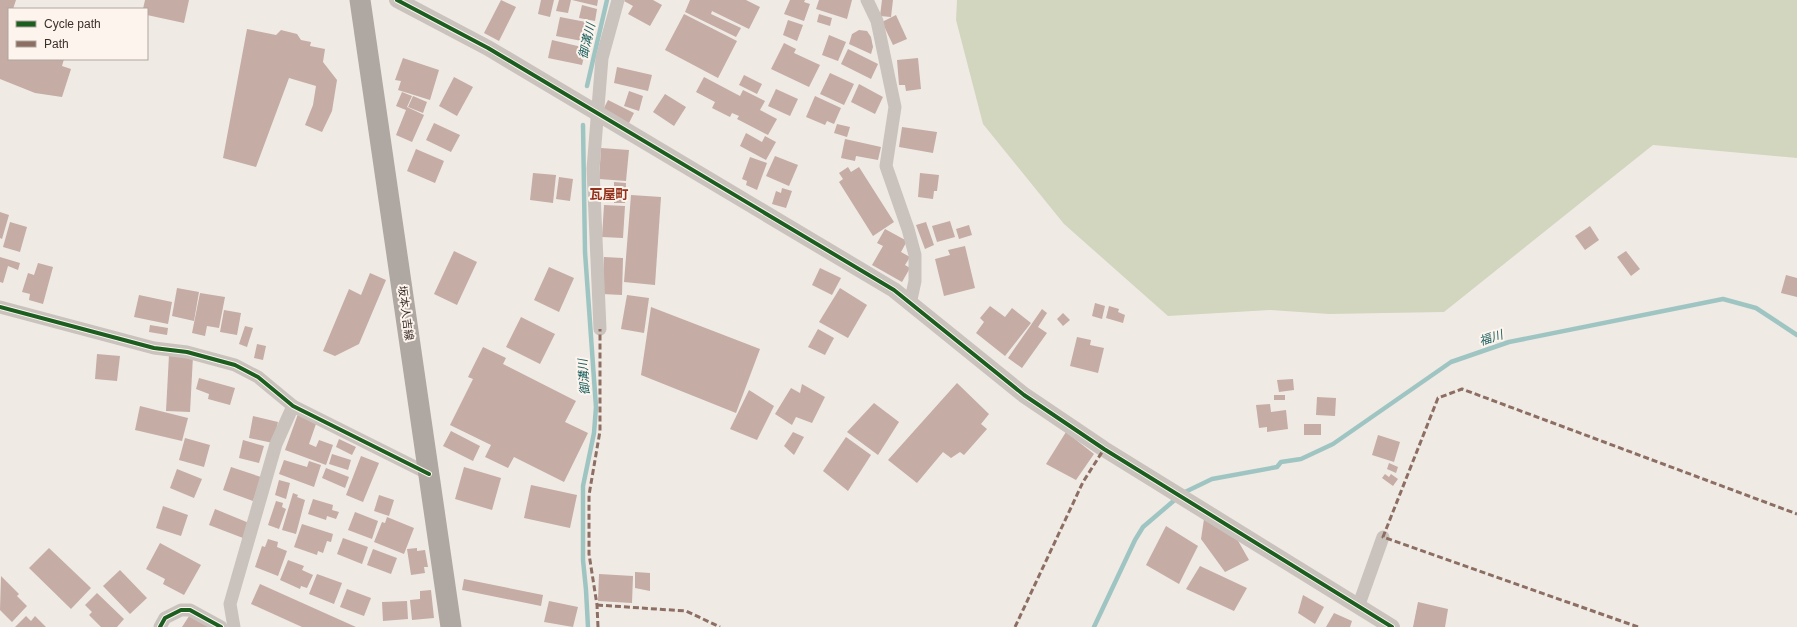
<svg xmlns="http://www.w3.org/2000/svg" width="1797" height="627" font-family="Arial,'Noto Sans JP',sans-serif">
<rect width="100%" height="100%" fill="#f0eae5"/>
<!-- green -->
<path fill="#d3d6be" d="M957,0H1797V158L1653,145L1444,312L1329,314L1270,310L1168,316L1064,224L983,124L956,20Z"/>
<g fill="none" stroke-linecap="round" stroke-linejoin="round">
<!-- stream -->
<g stroke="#9fc5c3" stroke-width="4.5">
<path d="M587,86L607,0"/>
<path d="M583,125L585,252L596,407L594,433L583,486V560L586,590L588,627"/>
<path d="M1183,493L1212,479L1277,467L1281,462L1301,459L1333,444L1451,362L1509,342L1723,299L1756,308L1797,335"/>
<path d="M1094,627L1135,540L1143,527L1177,498"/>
</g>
</g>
<!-- building -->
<g fill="#c5aca5">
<path d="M0,0H16L13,9H9V59H64L62,66L71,69L62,97L35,93L0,79Z"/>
<path d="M145,0H189L184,23L147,15V9H143Z"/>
<path d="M501,0L516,7L499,41L484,33Z"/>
<path d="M541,0H554L550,17L538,14Z"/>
<path d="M559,0H571L568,13L556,11Z"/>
<path d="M572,0H598L597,6Z"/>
<path d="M625,0H653L662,5L650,26L628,14L633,6L624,1Z"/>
<path d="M690,0H746L760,7L749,29L712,11L711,14L741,28L736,37L685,12Z"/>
<path d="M790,0H805L804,2L810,4L804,21L784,14Z"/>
<path d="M819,0H852L847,19L816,9Z"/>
<path d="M882,0H893L891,17L880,16Z"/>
<path d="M582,5L597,9L595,21L579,18Z"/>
<path d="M684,14L737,41L718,78L665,50Z"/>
<path d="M819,14L832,18L830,26L817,22Z"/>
<path d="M896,15L907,39L893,45L882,22Z"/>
<path d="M560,17L591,23L587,42L556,36Z"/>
<path d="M788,20L803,25L797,41L783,35Z"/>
<path d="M247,29L276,35L281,30L297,34L301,40L311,42L310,46L325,49L323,62L337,80L332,111L322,132L305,125L313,105L316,86L289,78L256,167L223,158Z"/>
<path d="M859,30L867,31L871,37L873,47L871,54L849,44L852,34Z"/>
<path d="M829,35L846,42L838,61L822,55Z"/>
<path d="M552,40L586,48L582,65L548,58Z"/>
<path d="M784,43L796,49L794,53L820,65L809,87L771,69Z"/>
<path d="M848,49L878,64L871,79L841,64Z"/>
<path d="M403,58L439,70L430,100L398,90L401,81L395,80Z"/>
<path d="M918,58L921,89L906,91L905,85H899L897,60Z"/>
<path d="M617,67L652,75L648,91L614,83Z"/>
<path d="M830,73L854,84L844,105L820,94Z"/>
<path d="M744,75L762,84L757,94L739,85Z"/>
<path d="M454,77L473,87L457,116L439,106Z"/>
<path d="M704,77L740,96L743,90L765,101L760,110L777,119L768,135L737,119L739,116L732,113L730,117L712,108L715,102L696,92Z"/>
<path d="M859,84L883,97L875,114L851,102Z"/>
<path d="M776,89L798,99L790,116L768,106Z"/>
<path d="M629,91L643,96L639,111L624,106Z"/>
<path d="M402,92L412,96L407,107L424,115L412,142L396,135L406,110L396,106Z"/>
<path d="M665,94L686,107L674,126L653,112Z"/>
<path d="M413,96L427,102L423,113L408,107Z"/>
<path d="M815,96L841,108L834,124L827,121L825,125L806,117Z"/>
<path d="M608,100L634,113L628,125L602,112Z"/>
<path d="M434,123L460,135L451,152L426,140Z"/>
<path d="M837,124L850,127L847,137L834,133Z"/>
<path d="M902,127L937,132L933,153L899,147Z"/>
<path d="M746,133L762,142L765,136L776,142L766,160L740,146Z"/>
<path d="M845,139L881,147L878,160L856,156L855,161L841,158Z"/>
<path d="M601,148L629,150L626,181L599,179Z"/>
<path d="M416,149L444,161L435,183L407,171Z"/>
<path d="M775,156L798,165L789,186L766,176Z"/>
<path d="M750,157L767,163L757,190L746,185L747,181L742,179Z"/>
<path d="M848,167L851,172L859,167L894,222L873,236L839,182L843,179L839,173Z"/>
<path d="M533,173L556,175L553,203L530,200Z"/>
<path d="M920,173L939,175L937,191H934L933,199L918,197Z"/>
<path d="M559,177L573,179L570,201L556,199Z"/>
<path d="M614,182L626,183L625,203H614Z"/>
<path d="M782,188L792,191L786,208L772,204L776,191L781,193Z"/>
<path d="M631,195L661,197L655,285L624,282Z"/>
<path d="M604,205L625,206L623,238L602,237Z"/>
<path d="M0,212L9,215L2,239L0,238Z"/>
<path d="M950,221L955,237L937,242L932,226Z"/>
<path d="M10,222L27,227L20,252L3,247Z"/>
<path d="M926,222L934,245L925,249L916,225Z"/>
<path d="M969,225L972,235L959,239L956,229Z"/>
<path d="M1590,226L1599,240L1585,250L1575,236Z"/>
<path d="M885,229L907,241L901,252L910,257L905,265L910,268L902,282L872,265L883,246L877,243Z"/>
<path d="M965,246L975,288L944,296L935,259L950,255L948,250Z"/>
<path d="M454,251L477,262L457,305L434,294Z"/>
<path d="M1626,251L1640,269L1631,276L1617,257Z"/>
<path d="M0,257L20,263L18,270L8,266L3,283L0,282Z"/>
<path d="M604,257L623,258L622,295L602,294Z"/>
<path d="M38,263L53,267L43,304L29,300L30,294L22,292L28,273L34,275Z"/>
<path d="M549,267L574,278L559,312L534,300Z"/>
<path d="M820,268L841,278L832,295L812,285Z"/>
<path d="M370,273L386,280L359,344L335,356L323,351L349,289L361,295Z"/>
<path d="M1786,275L1797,278V297L1781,293Z"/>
<path d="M177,288L199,292L194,321L172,316Z"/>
<path d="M840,288L867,305L848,338L819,322Z"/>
<path d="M200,293L225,297L219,328L207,326L205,336L192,333Z"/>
<path d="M139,295L172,302L168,324L134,317Z"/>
<path d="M627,295L649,298L644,333L621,329Z"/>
<path d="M1095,303L1105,306L1102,319L1092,316Z"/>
<path d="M990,306L1005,317L1012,308L1031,323L1005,356L976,333L984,322L980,318Z"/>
<path d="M1109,306L1119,309L1118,312L1125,315L1123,323L1106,318Z"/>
<path d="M651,307L760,349L736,413L641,375Z"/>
<path d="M1042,309L1047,313L1038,327L1047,333L1022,368L1008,358Z"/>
<path d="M224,310L241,313L237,335L220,332Z"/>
<path d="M1063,313L1070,320L1063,326L1057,319Z"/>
<path d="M521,317L555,334L540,364L506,347Z"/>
<path d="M150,325L168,328L167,335L149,332Z"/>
<path d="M245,326L253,328L247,347L239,344Z"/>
<path d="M818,329L834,338L825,355L808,347Z"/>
<path d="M1077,337L1091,340L1090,345L1104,348L1098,373L1070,366Z"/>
<path d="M257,344L266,346L263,360L254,358Z"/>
<path d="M483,347L506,358L503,364L576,401L565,422L588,433L564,482L514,457L508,468L485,457L491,445L450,425L473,379L468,377Z"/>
<path d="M97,354L120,356L117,381L95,379Z"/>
<path d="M169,355L193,356L190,412L166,411Z"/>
<path d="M199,378L235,388L230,405L208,399L209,394L196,389Z"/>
<path d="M1293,379L1294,390L1279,392L1277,380Z"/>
<path d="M957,383L989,414L981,424L987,429L964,455L960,452L951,458L943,452L917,483L888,460Z"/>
<path d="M802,384L825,397L812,423L796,417L792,425L775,414L791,388L800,393Z"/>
<path d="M749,390L774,406L757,440L730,429Z"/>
<rect x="1274" y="395" width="11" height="5"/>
<path d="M1317,397L1336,398L1335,416L1316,415Z"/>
<path d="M874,403L899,422L878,455L847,432Z"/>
<path d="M1270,404L1271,412L1286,410L1288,429L1267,432V427L1259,428L1256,405Z"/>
<path d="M140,406L188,418L182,441L135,430Z"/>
<path d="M298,414L317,421L309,444L316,447L319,440L333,445L326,465L285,450Z"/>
<path d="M253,416L278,422L273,443L249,438Z"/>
<rect x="1304" y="424" width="17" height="11"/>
<path d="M451,431L480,446L473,461L443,446Z"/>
<path d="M793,432L804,437L794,455L784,446Z"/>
<path d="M1066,432L1094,454L1076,480L1046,464Z"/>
<path d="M1378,435L1400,442L1394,462L1372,455Z"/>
<path d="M846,437L871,455L848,491L823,471Z"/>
<path d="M185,438L210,445L204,467L179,460Z"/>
<path d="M339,439L356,447L352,455L336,447Z"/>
<path d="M243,440L264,446L259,463L239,458Z"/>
<path d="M332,454L351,460L348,470L329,464Z"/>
<path d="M361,456L379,463L363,502L346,495Z"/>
<path d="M284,460L307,467L309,461L321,465L314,487L279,474Z"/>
<path d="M1389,463L1398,467L1396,473L1387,469Z"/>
<path d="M231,467L261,477L253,501L223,490Z"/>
<path d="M464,467L501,478L492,510L455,499Z"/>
<path d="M326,468L349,477L345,488L322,478Z"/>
<path d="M177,469L202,479L194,498L170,488Z"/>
<path d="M1385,474L1389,477L1391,474L1398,479L1393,486L1382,478Z"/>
<path d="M279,480L290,483L286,499L275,495Z"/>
<path d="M531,485L577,495L570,528L524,518Z"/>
<path d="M293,493L298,495L297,497L305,500L296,534L282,530Z"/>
<path d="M379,495L394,500L389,516L374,511Z"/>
<path d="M313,499L333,505L332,510L339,512L336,519L327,516L326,520L308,514Z"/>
<path d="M276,501L283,503L282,507L286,509L279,529L268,525Z"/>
<path d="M163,506L188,515L181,536L156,528Z"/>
<path d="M215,509L249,523L243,538L209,525Z"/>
<path d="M355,512L378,521L372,539L348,530Z"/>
<path d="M387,517L414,528L404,554L374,542L382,522L385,523Z"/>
<path d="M1204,519L1237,539L1249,560L1225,572L1201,539Z"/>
<path d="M302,524L333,534L331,542L327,541L323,553L318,551L317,555L294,547Z"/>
<path d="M1166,526L1198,546L1179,584L1146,565Z"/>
<path d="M343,538L368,547L362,564L337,554Z"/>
<path d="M268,539L278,542L277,547L287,551L278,576L255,567L262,546L265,547Z"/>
<path d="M160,543L201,565L184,595L163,584L165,579L146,569Z"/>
<path d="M49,548L91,588L71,609L29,568Z"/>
<path d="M417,548V551L425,550L428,567H424L425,573L411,575L407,549Z"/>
<path d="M373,549L397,558L391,574L367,565Z"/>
<path d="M288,560L304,566L302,570L313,575L307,588L301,586L300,589L280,580Z"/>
<path d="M1200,566L1247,588L1234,611L1186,589Z"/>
<path d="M120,570L147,598L130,614L103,586Z"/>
<path d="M635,572L650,573V591L635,588Z"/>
<path d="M317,574L342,583L334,604L309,594Z"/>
<path d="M599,574L633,576L632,603L598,601Z"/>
<path d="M1,576L19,594L17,596L27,606L12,622L0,610Z"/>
<path d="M464,579L543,595L541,606L462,590Z"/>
<path d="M260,584L356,627H302L251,604Z"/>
<path d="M347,589L371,598L364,616L340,607Z"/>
<path d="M431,590L434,618L412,620L410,600L420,599V591Z"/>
<path d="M97,593L124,619L117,627H101L89,615L92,612L85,605Z"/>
<path d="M1303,595L1324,607L1315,624L1298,613Z"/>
<path d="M407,601L408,619L383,621L382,602Z"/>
<path d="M549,601L578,607L573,627L544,622Z"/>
<path d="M1418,602L1448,609L1445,627H1413Z"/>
<path d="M191,613L213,627H182Z"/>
<path d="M1334,613L1352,621L1350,627H1326Z"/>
<path d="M26,616L31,621L35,616L46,627H15Z"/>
</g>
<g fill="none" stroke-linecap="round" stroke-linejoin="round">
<!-- minor -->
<g stroke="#cac2bd" stroke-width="13">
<path d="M867,0L877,21L895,107L886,166L908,229L915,255V281L910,304"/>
<path d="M0,307L154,348L187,352L235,365L258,377L293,406L429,474"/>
<path d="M600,329L593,169L602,58L618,0"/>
<path d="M1358,607L1383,537"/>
<path d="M160,627L165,618L181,610H190L221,627"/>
<path d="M234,627L230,604L276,444L293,406"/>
</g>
<!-- tertiary -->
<path stroke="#cac2bd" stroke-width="16" d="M397,0L488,48L894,290L1024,395L1104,449L1392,627"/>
<!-- primary -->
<path stroke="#afa7a2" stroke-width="21" d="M360,0L451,627"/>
<!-- quiet -->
<g stroke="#8d6e63" stroke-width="3" stroke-dasharray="6 3" stroke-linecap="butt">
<path d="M597,605L686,611L720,627"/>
<path d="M598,627L597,605L589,554V495L600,431V329"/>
<path d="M1015,627L1083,482L1104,449"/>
<path d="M1638,627L1383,537L1438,398L1462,389L1797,514"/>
</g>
<defs>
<g id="cycleway">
<path d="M397,0L488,48L894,290L1024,395L1104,449L1392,627"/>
<path d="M0,307L154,348L187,352L235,365L258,377L293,406L429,474"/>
<path d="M160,627L165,618L181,610H190L221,627"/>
</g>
</defs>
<!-- cycleway casing -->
<use href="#cycleway" stroke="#fcf4ed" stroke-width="6"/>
<!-- cycleway -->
<use href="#cycleway" stroke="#1b5e20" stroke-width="4"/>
</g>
<g text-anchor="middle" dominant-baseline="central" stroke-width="4" stroke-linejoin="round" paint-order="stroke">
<!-- street labels -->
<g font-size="11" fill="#3c2f2a" stroke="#fcf4ed">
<text transform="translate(406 313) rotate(82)">坂本人吉線</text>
</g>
<!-- water labels -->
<g font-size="12" font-style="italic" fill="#1b6161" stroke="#fcf4ed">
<text transform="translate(587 41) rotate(-77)">御溝川</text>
<text transform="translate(1491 338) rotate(-18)">福川</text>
<text transform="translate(584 377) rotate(-94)">御溝川</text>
</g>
<!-- quarter labels -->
<g font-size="13" font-weight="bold" fill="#92311c" stroke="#fcf4ed">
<text x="609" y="194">瓦屋町</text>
</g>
</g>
<!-- legend -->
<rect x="8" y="8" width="140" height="52" fill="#fcf4ed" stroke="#afa59f"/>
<rect x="16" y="21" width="20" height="6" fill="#1b5e20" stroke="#afa59f"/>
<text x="44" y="28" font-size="12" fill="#3c2f2a">Cycle path</text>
<rect x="16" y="41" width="20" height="6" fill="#8d6e63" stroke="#afa59f"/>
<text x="44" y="48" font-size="12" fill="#3c2f2a">Path</text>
</svg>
